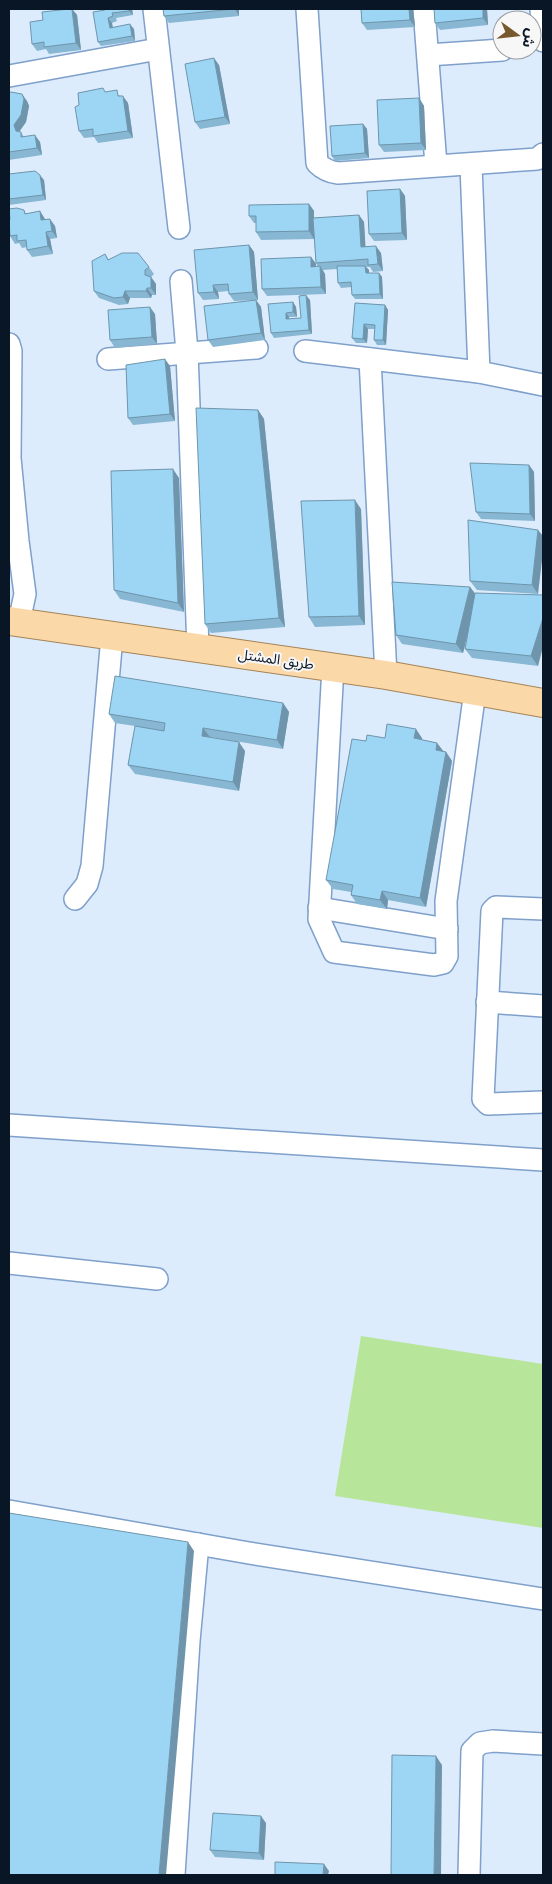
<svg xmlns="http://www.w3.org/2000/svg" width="552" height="1884" font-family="Quicksand,'Noto Sans Arabic',sans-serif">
<rect width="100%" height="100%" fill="#ddecfd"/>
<!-- green -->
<path fill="#b7e59a" d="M361,1336L543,1364V1528L335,1496Z"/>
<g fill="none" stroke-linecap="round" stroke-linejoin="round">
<defs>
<g id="minor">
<path d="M154,9L179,228"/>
<path d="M307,9L317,163C323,169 330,172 338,173L537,159L543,154"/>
<path d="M424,9L436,165"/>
<path d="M541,9L543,41"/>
<path d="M428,55L502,50"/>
<path d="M9,76L158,49"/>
<path d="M471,165L479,372"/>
<path d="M181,281L187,352L198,648"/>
<path d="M9,344L11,351L10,458L18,541L25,594L19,622"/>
<path d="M305,351L479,372L543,385"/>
<path d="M108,359L257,348"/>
<path d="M370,359L386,675"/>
<path d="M333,667L319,919L334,952L434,965L443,963L447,956L446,901L475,691"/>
<path d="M75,899L87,884L92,866L112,636"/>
<path d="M319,908L447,929"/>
<path d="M543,909L496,907L492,911L483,1099L488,1104L543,1102"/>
<path d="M487,1002L543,1006"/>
<path d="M9,1125L543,1160"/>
<path d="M9,1263L157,1279"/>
<path d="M9,1511L249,1553L543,1599"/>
<path d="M174,1875L189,1641L198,1544"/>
<path d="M469,1875L472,1751L480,1743L493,1741L543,1744"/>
</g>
<path id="major" d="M9,621L386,675L543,703"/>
</defs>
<!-- minor casing -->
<use href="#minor" stroke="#7ea0ca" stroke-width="24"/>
<!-- major casing -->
<use href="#major" stroke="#a58355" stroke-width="30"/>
<!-- minor -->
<use href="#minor" stroke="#fff" stroke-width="21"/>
<!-- major -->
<use href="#major" stroke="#fbd8a8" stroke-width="28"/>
</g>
<!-- wall -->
<g fill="#87b7d2">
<path d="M72,9L77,15L81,50L49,54L46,49L37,51L32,44L43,20Z"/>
<path d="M104,9H132L133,15L116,18L117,21L112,23L113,27L134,29L135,41L101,46L98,42Z"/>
<path d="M163,9H239V16L169,23L164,16Z"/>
<path d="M361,9H413L415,27L367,30L362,23Z"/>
<path d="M434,9H487L488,25L440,30L435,23Z"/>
<path d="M219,65L230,124L200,129L195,122Z"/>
<path d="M105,92L121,96L128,103L133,138L98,143L94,137L84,138L79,131Z"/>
<path d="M9,93L27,101L29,106L26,122L19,132H21L24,137L40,142L42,155L9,160Z"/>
<path d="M419,98L424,106L426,150L384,152L379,145Z"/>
<path d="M363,124L367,129L369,158L335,161L332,156Z"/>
<path d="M9,174L44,180L46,200L9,205Z"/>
<path d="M400,189L405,196L407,240L374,241L369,234Z"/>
<path d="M309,204L314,211V218L359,215L364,222L365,247L381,253L383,271L373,272L370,267H366L369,270V273H379L382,277L383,299H355L352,295V287L341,288L338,283L337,269L323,270L325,274L326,294L267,296L262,289L311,257L316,264V267H318L316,263L314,239L261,240L256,232V223H254L249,216Z"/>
<path d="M24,210L26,214L40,211L45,220L55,226L57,238L50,239L53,254L32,257L27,250V247L22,248L19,243L15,244L10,236Z"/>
<path d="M249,245L254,252L258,300L234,301L229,294V291L218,292L219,299L203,300L198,293Z"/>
<path d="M105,254L109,260L149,267L154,274L151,277L156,284V295H152L151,298H130L128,304L119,305L99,298L94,291Z"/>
<path d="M256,300L261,307L265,340L213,347L208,340Z"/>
<path d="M310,300L312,334L274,338L271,333L293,302L296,307L297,317H289V319L301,318Z"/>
<path d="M355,303L385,305L388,310L386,345H377L374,340L375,329H368L367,343H356L352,338Z"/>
<path d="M155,314L157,344L115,348L110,340Z"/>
<path d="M170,366L175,421L133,425L128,418Z"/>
<path d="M258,410L264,419L285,627L211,633L205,624Z"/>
<path d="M529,465L534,472L535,521L481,519L476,512Z"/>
<path d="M179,478L184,612L120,599L114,590Z"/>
<path d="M361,509L365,625L315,627L309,617Z"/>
<path d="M538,530V594L477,590L470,581Z"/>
<path d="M470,587L475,594L543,595L538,666L472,658L465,649L469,627L463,653L402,644L396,635Z"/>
<path d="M283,703L289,712L283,749L210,737L245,751L239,791L135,774L128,765L135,726L115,723L109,714Z"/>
<path d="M385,738H422V740L437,743L443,751L446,752L452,761L426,907L388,900L387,909L357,904L351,895V892L333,889L326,880L366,741Z"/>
<path d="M266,1823L264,1860L215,1857L210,1850Z"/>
</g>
<!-- shaded-wall -->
<g fill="#6e95ab">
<path d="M72,9L77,15L81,50L76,43Z"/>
<path d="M129,9H132L133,15L129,11Z"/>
<path d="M235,9H239V16Z"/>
<path d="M409,9H413L415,27L410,20Z"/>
<path d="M483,9H487L488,25L483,18Z"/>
<path d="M108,18L112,23L113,33L110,28Z"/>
<path d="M130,24L134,29L135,41L132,36Z"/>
<path d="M214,58L219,65L230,124L225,117Z"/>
<path d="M22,94L27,101L29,106L26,122L19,132L16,131L14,125Z"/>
<path d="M123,96L128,103L133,138L128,131Z"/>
<path d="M419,98L424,106L426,150L421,143Z"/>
<path d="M363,124L367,129L369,158L365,153Z"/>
<path d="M35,135L40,142L42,155L37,148Z"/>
<path d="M40,175L44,180L46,200L43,195Z"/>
<path d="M400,189L405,196L407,240L402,233Z"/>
<path d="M309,204L314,211V239L309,231Z"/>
<path d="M40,211L45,219L46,228L41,220Z"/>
<path d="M359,215L364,222L366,254L361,247Z"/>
<path d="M50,219L55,226L57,238L52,231Z"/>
<path d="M46,232L50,239L53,254L48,246Z"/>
<path d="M249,245L254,252L258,300L253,292Z"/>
<path d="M376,246L381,253L383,271L378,264Z"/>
<path d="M311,257L316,264V274L311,267Z"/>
<path d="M320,266L325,274L326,294L321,287Z"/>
<path d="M365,266L369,270V278L366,273Z"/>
<path d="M379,273L382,277L383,299L380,294Z"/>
<path d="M151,277L156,284V295L151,288Z"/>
<path d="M213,285L218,292L219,299L214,292Z"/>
<path d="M147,288L152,295L151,298L146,291Z"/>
<path d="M125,291L130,298L128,304L123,297Z"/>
<path d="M306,295L310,300L312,334L309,330Z"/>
<path d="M256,300L261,307L265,340L261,333Z"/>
<path d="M293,302L296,307L297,317L293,312Z"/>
<path d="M385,305L388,310L386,345L383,340Z"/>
<path d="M150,307L155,314L157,344L152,337Z"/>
<path d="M286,313L289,317L290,324L286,319Z"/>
<path d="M364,324L368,329L367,343L363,339Z"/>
<path d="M165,359L170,366L175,421L170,414Z"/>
<path d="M258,410L264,419L285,627L279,618Z"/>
<path d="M529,465L534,472L535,521L530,514Z"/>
<path d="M173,469L179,478L184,612L178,603Z"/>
<path d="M355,500L361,509L365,625L359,616Z"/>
<path d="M538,530L543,536V552L538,594L532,585Z"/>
<path d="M470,587L477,596L463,653L456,644Z"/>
<path d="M543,618V647L538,666L531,656Z"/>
<path d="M283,703L289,712L283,749L277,740Z"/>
<path d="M203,728L210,737L202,736Z"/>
<path d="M416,729L422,738L420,748L414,738Z"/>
<path d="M239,742L245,751L239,791L233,782Z"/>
<path d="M437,743L444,752L436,750Z"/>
<path d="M446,752L452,761L426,907L420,898Z"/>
<path d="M382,891L388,900L387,909L380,900Z"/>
<path d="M188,1542L194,1551L166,1875H159Z"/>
<path d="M436,1756L442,1765L441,1875H434Z"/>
<path d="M261,1816L266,1823L264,1860L259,1853Z"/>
<path d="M324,1864L329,1871L328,1875H323Z"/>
</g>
<!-- building -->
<g fill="#9dd5f4" stroke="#6e95ab">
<path d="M69,9H72L76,43L44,47V42L32,44L30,22L43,20L42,12Z"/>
<path d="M104,9H129V11L112,13L113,16L108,18L110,28L130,24L132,36L98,42L93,12L105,10Z"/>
<path d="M163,9H234L164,16Z"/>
<path d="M361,9H409L410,20L362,23Z"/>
<path d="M434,9H483V18L435,23Z"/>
<path d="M214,58L225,117L195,122L185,64Z"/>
<path d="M103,88L105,92L117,90L118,96H123L128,131L93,136V129L79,131L75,107L79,105L78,93Z"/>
<path d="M11,92L22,94L24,99L21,115L14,125L16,131L21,132V137L35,135L37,148L9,152V93Z"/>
<path d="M419,98L421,143L379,145L377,100Z"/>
<path d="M363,124L365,153L332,156L330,126Z"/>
<path d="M35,171L40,175L43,195L9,199V174Z"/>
<path d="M400,189L402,233L369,234L367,191Z"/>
<path d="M309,204V231L256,232V216H249V205Z"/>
<path d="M17,208L24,210L25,214L40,211L41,220L50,219L52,231L46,232L48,246L27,250L26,240L17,241V235L10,236L9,221L10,219L9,209Z"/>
<path d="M359,215L361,247L376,246L378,264L368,265V259L316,263L313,218Z"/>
<path d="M249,245L253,292L229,294L228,284L213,285L214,292L198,293L194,250Z"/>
<path d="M122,253H138L149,267L145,270V275L151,277V288H147L146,291H125L123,297L114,298L94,291L92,261L105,254L108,260Z"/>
<path d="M311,257V267L320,266L321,287L262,289L261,259Z"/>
<path d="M337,266H365L366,273H379L380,294L352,295L351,282L338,283Z"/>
<path d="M306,295L309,330L271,333L268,304L293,302V312L286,313V319L301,318L299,296Z"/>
<path d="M256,300L261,333L208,340L204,306Z"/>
<path d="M355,303L385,305L383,340H374L375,325L364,324L363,339L352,338Z"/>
<path d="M150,307L152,337L110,340L108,310Z"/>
<path d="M165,359L170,414L128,418L126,365Z"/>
<path d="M196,408L258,410L279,618L205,624Z"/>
<path d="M470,463L529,465L530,514L476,512Z"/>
<path d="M173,469L178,603L114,590L111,471Z"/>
<path d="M355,500L359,616L309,617L301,501Z"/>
<path d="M468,520L538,530L532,585L470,581Z"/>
<path d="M392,582L470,587L456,644L396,635Z"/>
<path d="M475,593L543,595V618L531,656L465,649Z"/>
<path d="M115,676L283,703L277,740L203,728L202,736L239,742L233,782L128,765L135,726L164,731L165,723L109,714Z"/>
<path d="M387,724L416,729L414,738L437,743L436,750L446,752L420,898L382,891L380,900L351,895L353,885L326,880L352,739L366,741L367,735L385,738Z"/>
<path d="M9,1513L188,1542L159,1875H9Z"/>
<path d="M392,1755L436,1756L434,1875H391Z"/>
<path d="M213,1813L261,1816L259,1853L210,1850Z"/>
<path d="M275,1862L324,1864L323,1875H275Z"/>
</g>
<g text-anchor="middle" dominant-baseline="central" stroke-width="4" stroke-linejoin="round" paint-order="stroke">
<!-- street labels -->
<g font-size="14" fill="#091626" stroke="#f7f7f7">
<text transform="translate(276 659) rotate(8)">طريق المشتل</text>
</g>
</g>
<!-- border -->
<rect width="552" height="1884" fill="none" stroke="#091626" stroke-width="20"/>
<!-- north arrow -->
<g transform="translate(517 35) rotate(105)"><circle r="24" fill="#f7f7f7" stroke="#989da3"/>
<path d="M0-4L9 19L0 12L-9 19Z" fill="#78592e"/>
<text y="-8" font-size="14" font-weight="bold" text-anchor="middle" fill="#091626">ش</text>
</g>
</svg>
